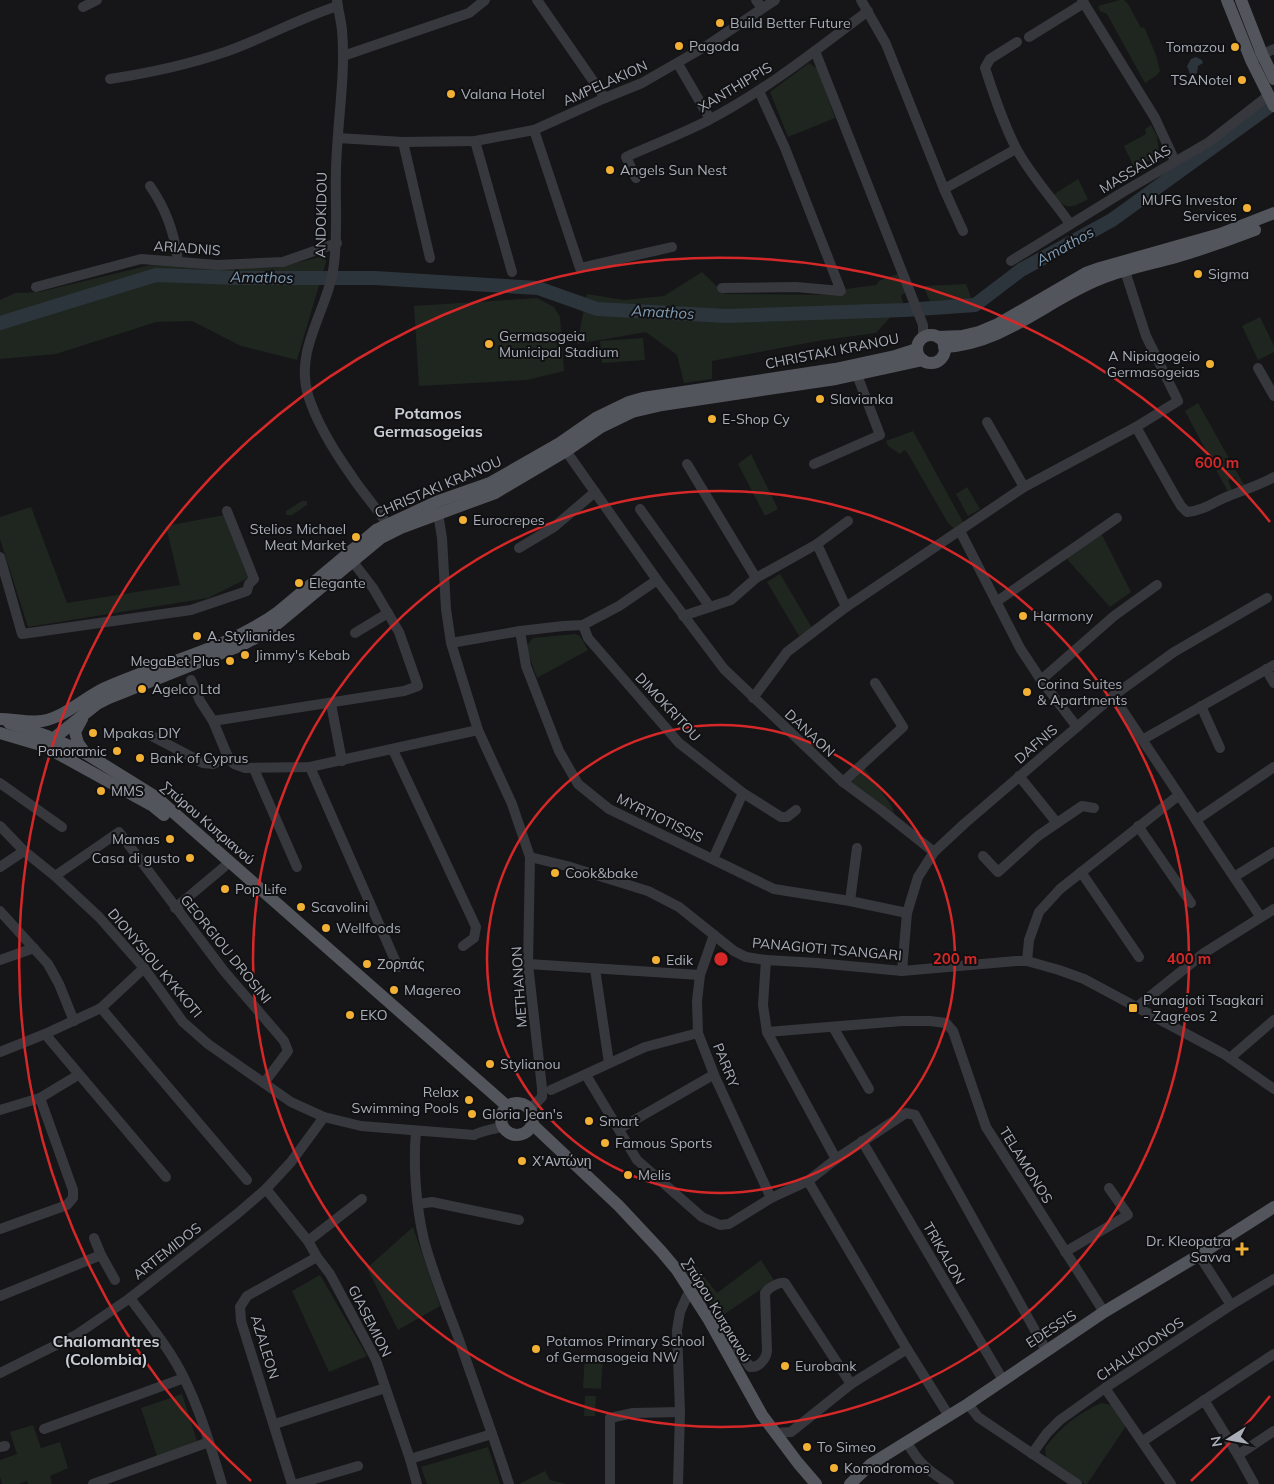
<svg xmlns="http://www.w3.org/2000/svg" width="1274" height="1484" font-family="Mulish,sans-serif">
<rect width="100%" height="100%" fill="#161618"/>
<!-- green -->
<g fill="#1e261f">
<path d="M1120,0H1124L1128,4L1141,28L1144,27L1156,55L1160,71L1157,75L1145,83L1107,14L1100,11L1098,6Z"/>
<path d="M809,63L818,69L835,118L788,137L770,92Z"/>
<path d="M1151,125L1157,136L1159,152L1152,160L1140,164L1136,171L1124,146L1146,134L1145,129Z"/>
<path d="M1078,179L1088,199C1072,208 1066,211 1053,195Z"/>
<path d="M328,255L297,360L241,346L192,321L156,322L56,354L0,359V300L15,293L39,292L151,265L275,268Z"/>
<path d="M702,272L725,294L845,295L846,289L876,285L879,281L899,273L907,291L901,296L903,303L876,333L823,340L712,361V379L684,383L677,355L646,332L577,344L587,294L624,300L664,296Z"/>
<path d="M966,284L972,300L930,301L923,286Z"/>
<path d="M537,298L554,307L560,317L564,371L527,380L419,386L414,306Z"/>
<path d="M1260,317L1274,346V352L1258,360L1242,326Z"/>
<path d="M643,338L645,360L602,363L600,341Z"/>
<path d="M1198,403L1244,485L1239,487L1235,477L1228,480L1232,490L1228,492L1185,411Z"/>
<path d="M913,431L964,524L955,529L948,523L907,452L904,450L900,454L888,446L886,441Z"/>
<path d="M751,454L778,509L765,516L738,464Z"/>
<path d="M967,487L980,509L968,516L956,494Z"/>
<path d="M302,501H307V505L292,515H286V511Z"/>
<path d="M31,507L67,603L180,585L166,526L224,515L248,578L208,598L28,627L0,539V517Z"/>
<path d="M1101,533L1131,592L1110,607L1067,559Z"/>
<path d="M780,574L812,628L799,636L767,582Z"/>
<path d="M575,634L580,636L588,650L537,678L526,647L533,638Z"/>
<path d="M862,765L891,805L898,824L843,782Z"/>
<path d="M413,1227L440,1306L398,1330L367,1268Z"/>
<path d="M761,1260L774,1280L719,1318L704,1295L685,1271L694,1264L717,1293Z"/>
<path d="M320,1275L367,1356L329,1372L292,1291Z"/>
<path d="M585,1355L603,1357L601,1389L583,1388Z"/>
<path d="M182,1394L197,1441L157,1456L141,1408Z"/>
<path d="M585,1396H596L595,1416H584Z"/>
<path d="M1101,1403L1112,1405L1126,1426L1087,1484H1085L1046,1459L1045,1448C1060,1427 1078,1414 1101,1403Z"/>
<path d="M33,1425L41,1448L60,1442L68,1468L50,1476L52,1484H28L27,1481L19,1484H2L0,1477V1460L17,1454L10,1432Z"/>
<path d="M488,1447L500,1484H427L421,1467Z"/>
<path d="M545,1471L550,1480L566,1484H519Z"/>
</g>
<!-- water -->
<path fill="#2c353c" d="M1196,57L1202,60L1203,63L1198,66L1197,73L1194,75L1190,74L1187,66L1191,59Z"/>
<g fill="none" stroke-linecap="round" stroke-linejoin="round">
<!-- river -->
<path stroke="#2c353c" stroke-width="14" d="M0,323L156,275L239,278H375L538,288L597,309L727,316L905,310L975,305L1021,270L1112,220L1274,103"/>
<!-- minor -->
<g stroke="#37383d" stroke-width="10">
<path d="M337,0C338,10 341,20 342,30C346,76 337,123 336,170C335,201 338,232 334,264C329,309 294,348 308,395C317,424 334,451 351,475C362,492 376,507 387,524"/>
<path d="M537,0L605,98"/>
<path d="M756,0L762,8"/>
<path d="M861,0L886,44L944,189L963,231"/>
<path d="M1082,0L1155,118L1175,161"/>
<path d="M83,7L97,0"/>
<path d="M1029,37L1084,3"/>
<path d="M1017,42L990,59L985,68C994,95 1003,123 1016,148C1031,176 1053,199 1070,224"/>
<path d="M815,51L923,325V338"/>
<path d="M343,56L469,13L485,0"/>
<path d="M1256,57L1274,49"/>
<path d="M678,64L710,119"/>
<path d="M110,79C149,73 187,65 225,52C263,39 299,18 338,6"/>
<path d="M534,130L580,268L672,247"/>
<path d="M338,138L403,142L475,141L534,130L605,98L642,83L708,45L775,0"/>
<path d="M475,141L512,272"/>
<path d="M403,142L430,258"/>
<path d="M636,178L626,157C653,145 681,134 707,121C765,91 816,50 868,11"/>
<path d="M150,186C166,209 175,234 178,262"/>
<path d="M944,189L1016,149"/>
<path d="M1011,261L1123,192L1209,142L1268,96"/>
<path d="M36,287L141,259L218,265L283,262L337,243"/>
<path d="M722,288L796,287L841,291L785,148L759,91"/>
<path d="M1258,368L1274,396"/>
<path d="M987,422L1024,487"/>
<path d="M1136,427L1175,496L1181,506L1187,512C1201,511 1211,504 1224,498C1240,491 1258,486 1274,477"/>
<path d="M566,451L657,580L724,669L843,782L881,810L934,852"/>
<path d="M687,464L756,578"/>
<path d="M814,464L880,435L857,375"/>
<path d="M437,507L442,538L446,609L451,643L478,730L512,804L530,857L528,964L542,1088V1097L530,1109"/>
<path d="M640,509L710,607"/>
<path d="M960,531L1020,648L1041,680L1077,727"/>
<path d="M817,544L846,607"/>
<path d="M519,548L554,527L595,492"/>
<path d="M0,557L22,634L191,610L247,591L249,584L254,579L227,511"/>
<path d="M996,602L1117,518"/>
<path d="M683,616L731,600L756,578L817,544L848,521"/>
<path d="M583,625L588,638L679,743L743,793L781,817H787L796,810"/>
<path d="M520,631L526,666L559,751L578,784L609,809L774,889L850,901L907,913"/>
<path d="M355,633L388,613"/>
<path d="M451,643L520,631L563,626L583,625L619,606L657,580"/>
<path d="M1266,669L1274,683"/>
<path d="M191,680L200,701L213,721L228,757L234,764L245,768L310,767L478,730"/>
<path d="M1041,680L1114,616L1157,585"/>
<path d="M1113,696L1260,916"/>
<path d="M753,698L787,652L846,607L1024,487L1136,427L1178,401L1146,336L1125,271L1120,265"/>
<path d="M331,704L342,761"/>
<path d="M1201,706L1220,748"/>
<path d="M213,721L404,691L418,686L399,632L373,588L353,562"/>
<path d="M150,735L203,763L213,764L228,757"/>
<path d="M1142,740L1274,665"/>
<path d="M393,750L476,927L474,938L463,946"/>
<path d="M310,767L398,967"/>
<path d="M254,769L297,867"/>
<path d="M1019,776L1057,823"/>
<path d="M843,782L903,727L875,683"/>
<path d="M0,783L62,827"/>
<path d="M1196,820L1274,767"/>
<path d="M0,826L24,851L55,876L99,917L144,968L183,1022L208,1044L291,1102L324,1117L361,1126L474,1135C484,1130 493,1130 503,1126"/>
<path d="M1138,826L1191,903"/>
<path d="M983,856L998,872L1038,836L1082,806L1094,808"/>
<path d="M530,857L567,866L648,891L679,907L734,951L746,957L766,960L817,963L902,971L1016,961H1027L1059,970L1084,979L1224,1054L1274,1089"/>
<path d="M713,859L743,793"/>
<path d="M0,867L24,851"/>
<path d="M1081,872L1139,957"/>
<path d="M55,876L119,832L224,971L284,1041L288,1051L264,1083"/>
<path d="M1234,877L1274,852"/>
<path d="M850,901L857,848"/>
<path d="M175,908L224,867"/>
<path d="M0,911L48,964L59,984L74,1021"/>
<path d="M714,935L700,975L697,1001L698,1033L715,1077L771,1198"/>
<path d="M0,960L34,948"/>
<path d="M766,960L763,1005L767,1032L836,1159"/>
<path d="M1027,961L1029,940L1039,912L1060,889L1179,795"/>
<path d="M528,964L700,975"/>
<path d="M595,969L609,1063"/>
<path d="M902,971L907,913L918,877L934,852L964,824L1113,696L1174,652L1267,598"/>
<path d="M1137,1007L1204,953L1274,909"/>
<path d="M101,1008L247,1180"/>
<path d="M833,1027L869,1089"/>
<path d="M767,1032L902,1021H930L946,1023L953,1031L986,1127L1104,1312"/>
<path d="M45,1034L166,1177"/>
<path d="M0,1052L45,1034L101,1008L144,968"/>
<path d="M1230,1058L1274,1020"/>
<path d="M586,1075L637,1160L702,1217L720,1225L729,1224L771,1198L808,1181L836,1159L906,1113L915,1115L1046,1350"/>
<path d="M551,1090L645,1047L698,1033"/>
<path d="M0,1110L40,1098L78,1075"/>
<path d="M619,1129L713,1075"/>
<path d="M416,1131C413,1165 416,1207 424,1240C433,1274 446,1305 458,1337C475,1386 493,1435 509,1484"/>
<path d="M862,1141L1003,1380"/>
<path d="M808,1181L907,1349L949,1416"/>
<path d="M266,1189L308,1241L317,1257L330,1274L376,1360L410,1459L417,1484"/>
<path d="M419,1204L432,1202L519,1220"/>
<path d="M0,1229L67,1205L73,1198V1190L40,1098"/>
<path d="M94,1238L101,1255L115,1280"/>
<path d="M308,1241L362,1199"/>
<path d="M1065,1252L1128,1215L1109,1188"/>
<path d="M1199,1255L1231,1305"/>
<path d="M0,1296L101,1255"/>
<path d="M130,1298C149,1324 170,1349 184,1378C201,1412 211,1448 222,1484"/>
<path d="M721,1341L726,1337H730L750,1367C758,1368 766,1360 767,1351L765,1293C769,1287 779,1282 785,1283L851,1384"/>
<path d="M0,1373L76,1335L130,1298L237,1214L266,1189L291,1162L324,1117"/>
<path d="M1105,1388L1171,1484"/>
<path d="M1204,1400L1238,1455L1254,1484"/>
<path d="M968,1404L978,1417L1077,1484"/>
<path d="M275,1424L385,1388"/>
<path d="M44,1429L184,1378"/>
<path d="M775,1433L791,1432L851,1384L907,1349"/>
<path d="M1143,1441L1274,1354"/>
<path d="M907,1442C918,1463 929,1471 949,1484"/>
<path d="M0,1447L5,1446"/>
<path d="M1032,1454L1047,1433L1060,1420L1105,1388L1231,1305L1274,1279"/>
<path d="M1238,1455L1274,1431"/>
<path d="M410,1459L492,1434"/>
<path d="M93,1484L209,1442"/>
<path d="M292,1484L241,1321L240,1307L247,1296L317,1257"/>
<path d="M297,1484L358,1466"/>
<path d="M610,1484V1418L633,1413L680,1412"/>
<path d="M678,1484L680,1412L677,1330L680,1312L687,1296"/>
</g>
<!-- major -->
<g stroke="#53555c" stroke-width="12">
<path d="M1227,0L1251,60L1274,106"/>
<path d="M1241,0L1262,54L1274,79"/>
<circle cx="931" cy="349" r="14"/>
<path d="M938,337L962,336L979,332L998,324L1086,273L1100,268L1220,234L1274,213"/>
<path d="M944,347C1004,344 1047,300 1100,279C1124,269 1151,264 1176,257C1203,249 1229,240 1255,230"/>
<path d="M0,719C13,719 29,723 42,721C65,717 84,698 105,688C163,662 227,649 278,612L376,530L436,502L490,483L560,443L596,418L629,402L643,398L835,369L895,356L917,349"/>
<path d="M82,719L75,732L78,743L85,753"/>
<path d="M9,723L47,736L85,753L156,797L507,1106"/>
<path d="M0,733L44,746L153,806L164,815"/>
<path d="M44,746L97,704L109,698L242,645L270,630L381,538L403,527L495,493L566,451L601,427L632,412L662,405L836,379L923,360"/>
<circle cx="517" cy="1119" r="16"/>
<path d="M532,1124L619,1206L661,1251L677,1270L709,1320L762,1415L798,1463L816,1484"/>
<path d="M850,1484L871,1464L968,1404L1104,1312L1199,1255L1274,1207"/>
</g>
</g>
<!-- distance rings -->
<g fill="none" stroke="#d62828" stroke-width="2.5">
<circle cx="721" cy="959" r="234"/>
<circle cx="721" cy="959" r="468"/>
<path d="M1270 1396A702 702 0 0 1 1191 1481M251 1481A702 702 0 1 1 1270 522"/>
</g>
<!-- markers -->
<g fill="#f2b134" stroke="#111113" stroke-width="2">
<circle cx="720" cy="23" r="5"/>
<circle cx="679" cy="46" r="5"/>
<circle cx="1235" cy="47" r="5"/>
<circle cx="1242" cy="80" r="5"/>
<circle cx="451" cy="94" r="5"/>
<circle cx="610" cy="170" r="5"/>
<circle cx="1247" cy="208" r="5"/>
<circle cx="1198" cy="274" r="5"/>
<circle cx="489" cy="344" r="5"/>
<circle cx="1210" cy="364" r="5"/>
<circle cx="820" cy="399" r="5"/>
<circle cx="712" cy="419" r="5"/>
<circle cx="463" cy="520" r="5"/>
<circle cx="356" cy="537" r="5"/>
<circle cx="299" cy="583" r="5"/>
<circle cx="1023" cy="616" r="5"/>
<circle cx="197" cy="636" r="5"/>
<circle cx="245" cy="655" r="5"/>
<circle cx="230" cy="661" r="5"/>
<circle cx="142" cy="689" r="5"/>
<circle cx="1027" cy="692" r="5"/>
<circle cx="93" cy="733" r="5"/>
<circle cx="117" cy="751" r="5"/>
<circle cx="140" cy="758" r="5"/>
<circle cx="101" cy="791" r="5"/>
<circle cx="170" cy="839" r="5"/>
<circle cx="190" cy="858" r="5"/>
<circle cx="555" cy="873" r="5"/>
<circle cx="225" cy="889" r="5"/>
<circle cx="301" cy="907" r="5"/>
<circle cx="326" cy="928" r="5"/>
<circle cx="656" cy="960" r="5"/>
<circle cx="367" cy="964" r="5"/>
<circle cx="394" cy="990" r="5"/>
<rect x="1128" y="1003" width="10" height="10" rx="2.5"/>
<circle cx="350" cy="1015" r="5"/>
<circle cx="490" cy="1064" r="5"/>
<circle cx="469" cy="1100" r="5"/>
<circle cx="472" cy="1114" r="5"/>
<circle cx="589" cy="1121" r="5"/>
<circle cx="605" cy="1143" r="5"/>
<circle cx="522" cy="1161" r="5"/>
<circle cx="628" cy="1175" r="5"/>
<path d="M1239.5 1241.5h5v5h5v5h-5v5h-5v-5h-5v-5h5z"/>
<circle cx="536" cy="1349" r="5"/>
<circle cx="785" cy="1366" r="5"/>
<circle cx="807" cy="1447" r="5"/>
<circle cx="834" cy="1468" r="5"/>
</g>
<g text-anchor="middle" dominant-baseline="central" stroke-width="4" stroke-linejoin="round" paint-order="stroke">
<!-- poi labels -->
<g font-size="14" fill="#a8adb8" stroke="#111113" text-anchor="start">
<text x="730" y="23">Build Better Future</text>
<text x="689" y="46">Pagoda</text>
<text x="1225" y="47" text-anchor="end">Tomazou</text>
<text x="1232" y="80" text-anchor="end">TSANotel</text>
<text x="461" y="94">Valana Hotel</text>
<text x="620" y="170">Angels Sun Nest</text>
<text x="1237" y="200" text-anchor="end">MUFG Investor<tspan x="1237" dy="16">Services</tspan></text>
<text x="1208" y="274">Sigma</text>
<text x="499" y="336">Germasogeia<tspan x="499" dy="16">Municipal Stadium</tspan></text>
<text x="1200" y="356" text-anchor="end">A Nipiagogeio<tspan x="1200" dy="16">Germasogeias</tspan></text>
<text x="830" y="399">Slavianka</text>
<text x="722" y="419">E-Shop Cy</text>
<text x="473" y="520">Eurocrepes</text>
<text x="346" y="529" text-anchor="end">Stelios Michael<tspan x="346" dy="16">Meat Market</tspan></text>
<text x="309" y="583">Elegante</text>
<text x="1033" y="616">Harmony</text>
<text x="207" y="636">A. Stylianides</text>
<text x="255" y="655">Jimmy's Kebab</text>
<text x="220" y="661" text-anchor="end">MegaBet Plus</text>
<text x="1037" y="684">Corina Suites<tspan x="1037" dy="16">&amp; Apartments</tspan></text>
<text x="152" y="689">Agelco Ltd</text>
<text x="103" y="733">Mpakas DIY</text>
<text x="107" y="751" text-anchor="end">Panoramic</text>
<text x="150" y="758">Bank of Cyprus</text>
<text x="111" y="791">MMS</text>
<text x="160" y="839" text-anchor="end">Mamas</text>
<text x="180" y="858" text-anchor="end">Casa di gusto</text>
<text x="565" y="873">Cook&amp;bake</text>
<text x="235" y="889">Pop Life</text>
<text x="311" y="907">Scavolini</text>
<text x="336" y="928">Wellfoods</text>
<text x="666" y="960">Edik</text>
<text x="377" y="964">Ζορπάς</text>
<text x="404" y="990">Magereo</text>
<text x="1143" y="1000">Panagioti Tsagkari<tspan x="1143" dy="16">- Zagreos 2</tspan></text>
<text x="360" y="1015">EKO</text>
<text x="500" y="1064">Stylianou</text>
<text x="459" y="1092" text-anchor="end">Relax<tspan x="459" dy="16">Swimming Pools</tspan></text>
<text x="482" y="1114">Gloria Jean's</text>
<text x="599" y="1121">Smart</text>
<text x="615" y="1143">Famous Sports</text>
<text x="532" y="1161">Χ'Αντώνη</text>
<text x="638" y="1175">Melis</text>
<text x="1231" y="1241" text-anchor="end">Dr. Kleopatra<tspan x="1231" dy="16">Savva</tspan></text>
<text x="546" y="1341">Potamos Primary School<tspan x="546" dy="16">of Germasogeia NW</tspan></text>
<text x="795" y="1366">Eurobank</text>
<text x="817" y="1447">To Simeo</text>
<text x="844" y="1468">Komodromos</text>
</g>
<!-- street labels -->
<g font-size="14" fill="#a8adb8" stroke="#111113">
<text transform="translate(605 83) rotate(-24)">AMPELAKION</text>
<text transform="translate(735 87) rotate(-31)">XANTHIPPIS</text>
<text transform="translate(1135 169) rotate(-31)">MASSALIAS</text>
<text transform="translate(321 215) rotate(-89)">ANDOKIDOU</text>
<text transform="translate(187 248) rotate(4)">ARIADNIS</text>
<text transform="translate(832 351) rotate(-11)">CHRISTAKI KRANOU</text>
<text transform="translate(438 487) rotate(-23)">CHRISTAKI KRANOU</text>
<text transform="translate(668 707) rotate(47)">DIMOKRITOU</text>
<text transform="translate(810 733) rotate(43)">DANAON</text>
<text transform="translate(1036 744) rotate(-41)">DAFNIS</text>
<text transform="translate(660 818) rotate(26)">MYRTIOTISSIS</text>
<text transform="translate(208 823) rotate(41)">Σπύρου Κυπριανού</text>
<text transform="translate(226 949) rotate(51)">GEORGIOU DROSINI</text>
<text transform="translate(827 949) rotate(5)">PANAGIOTI TSANGARI</text>
<text transform="translate(155 963) rotate(50)">DIONYSIOU KYKKOTI</text>
<text transform="translate(519 987) rotate(-94)">METHANON</text>
<text transform="translate(726 1065) rotate(68)">PARRY</text>
<text transform="translate(1026 1165) rotate(58)">TELAMONOS</text>
<text transform="translate(167 1251) rotate(-38)">ARTEMIDOS</text>
<text transform="translate(944 1253) rotate(60)">TRIKALON</text>
<text transform="translate(717 1310) rotate(59)">Σπύρου Κυπριανού</text>
<text transform="translate(370 1321) rotate(63)">GIASEMION</text>
<text transform="translate(1051 1329) rotate(-33)">EDESSIS</text>
<text transform="translate(265 1347) rotate(73)">AZALEON</text>
<text transform="translate(1140 1349) rotate(-34)">CHALKIDONOS</text>
</g>
<!-- water labels -->
<g font-size="15" font-style="italic" fill="#7f9bb3" stroke="#111113">
<text transform="translate(1065 246) rotate(-29)">Amathos</text>
<text transform="translate(262 277) rotate(1)">Amathos</text>
<text transform="translate(663 312) rotate(3)">Amathos</text>
</g>
<!-- quarter labels -->
<g font-size="16" font-weight="bold" fill="#c9ccd4" stroke="#111113">
<text x="428" y="413">Potamos<tspan x="428" dy="18">Germasogeias</tspan></text>
<text x="106" y="1341">Chalomantres<tspan x="106" dy="18">(Colombia)</tspan></text>
</g>
</g>
<circle cx="721" cy="959" r="8" fill="#d62828" stroke="#111113" stroke-width="2.5"/>
<g font-size="15" text-anchor="middle" font-weight="bold" fill="#d62828" stroke="#111113" stroke-width="4" stroke-linejoin="round" paint-order="stroke">
<text x="1217" y="468">600 m</text>
<text x="955" y="964">200 m</text>
<text x="1189" y="964">400 m</text>
</g>
<!-- north arrow -->
<g transform="translate(1229 1439) rotate(259)" stroke="#111113" stroke-width="4" paint-order="stroke">
<path d="M0-4L9 19L0 12L-9 19Z" fill="#a8adb8"/>
<text y="-8" font-size="14" font-weight="bold" text-anchor="middle" fill="#a8adb8">N</text>
</g>
</svg>
